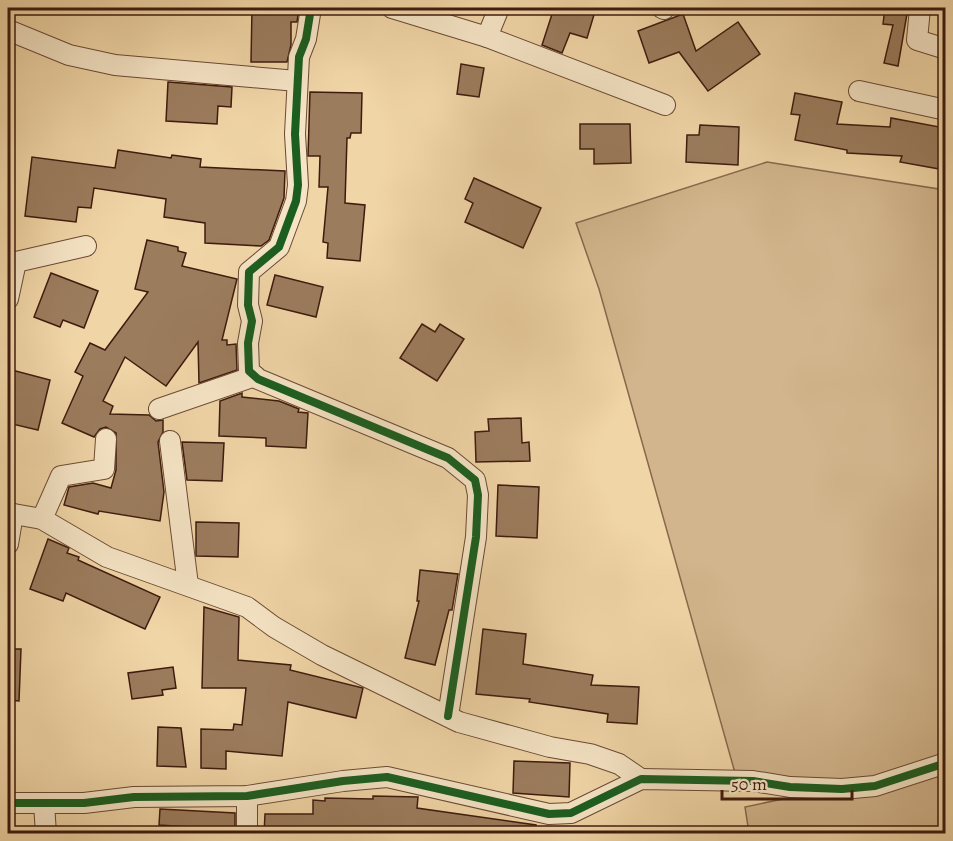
<svg xmlns="http://www.w3.org/2000/svg" width="953" height="841" font-family="Alegreya,serif">
<rect width="100%" height="100%" fill="#f0d5a6"/>
<filter id="stains"><feTurbulence type="fractalNoise" baseFrequency=".00333" numOctaves="4"/><feColorMatrix values="0 0 0 0 .2 0 0 0 0 .09 0 0 0 0 .02 0 0 0 .5 -.17"/></filter>
<radialGradient id="worn" r=".72"><stop offset=".6" stop-color="#630" stop-opacity="0"/><stop offset="1" stop-color="#630" stop-opacity=".3"/></radialGradient>
<!-- green -->
<path fill="#d2b58c" stroke="#88684d" stroke-width="1.5" d="M767,162L945,190V833H749L745,807L834,788L737,780L599,289L576,223Z"/>
<!-- building -->
<g fill="#9b7c5d" stroke="#3f1b0e" stroke-width="1.5">
<path d="M252,8H299L297,22H291V45L287,62H251Z"/>
<path d="M554,8H596L587,38L570,33L562,53L542,45Z"/>
<path d="M885,8H908L898,66L884,63L893,25L883,24Z"/>
<path d="M683,14L696,51L738,22L760,54L708,91L679,52L649,63L638,31Z"/>
<path d="M461,64L484,68L479,97L457,94Z"/>
<path d="M168,82L232,87L231,107L218,106L217,124L166,121Z"/>
<path d="M310,92L362,93L361,133H351L350,138H347L345,203L365,205L360,261L327,258L328,243L323,242L328,187H319L320,156H308Z"/>
<path d="M795,93L842,102L837,124L890,127L891,118L945,128V170L900,162L902,156L847,153V150L795,140L800,115L791,114Z"/>
<path d="M580,124H630L631,163L594,164V149H580Z"/>
<path d="M700,125L739,127L738,165L686,162L687,135H699Z"/>
<path d="M118,150L171,158L172,155L201,159L200,167L285,171L284,198L269,240L261,246L205,243V223L164,217L166,199L94,188L91,208L78,207L76,222L25,216L32,157L115,168Z"/>
<path d="M474,178L541,208L523,248L465,222L473,203L465,199Z"/>
<path d="M147,240L178,247V251L186,253L182,266L237,279L222,340H227V345L236,344L237,370L199,383L198,342L166,386L125,357L103,401L113,406L110,414L149,415L156,421L163,420V432L158,442L164,492L160,521L99,511L98,514L64,505L69,487L93,483L111,488L116,470V433L106,427L100,429L94,437L62,423L83,376L75,372L90,343L105,350L148,292L135,289Z"/>
<path d="M51,273L98,291L84,328L63,320L60,327L34,317Z"/>
<path d="M275,275L323,287L316,317L267,305Z"/>
<path d="M422,324L435,332L440,324L464,339L437,381L400,358Z"/>
<path d="M8,369L50,380L38,430L8,423Z"/>
<path d="M242,393V397L279,401L299,409L298,412L308,413L306,448L266,446V438L219,436L220,401Z"/>
<path d="M521,418L522,443L529,442L530,461L476,462L475,432L489,431L488,419Z"/>
<path d="M182,442L224,443L222,481L187,480Z"/>
<path d="M498,485L539,487L537,538L496,536Z"/>
<path d="M196,522L239,523L238,557L196,556Z"/>
<path d="M48,539L69,548L67,553L79,557L78,560L160,597L145,629L66,593L63,601L30,589Z"/>
<path d="M420,570L458,574L452,610H449L435,665L405,658L419,601H417Z"/>
<path d="M204,607L239,617L238,660L291,665L290,670L363,688L356,718L288,702L282,756L226,751V769L201,768V729L233,730L234,724L242,725L246,688H202Z"/>
<path d="M483,629L526,634L523,664L593,675L591,685L639,687L637,724L607,722L608,714L529,702L530,699L476,694Z"/>
<path d="M8,649H21L19,701L8,700Z"/>
<path d="M173,667L176,688L162,690L163,695L132,699L128,673Z"/>
<path d="M158,727L181,728L186,767L157,766Z"/>
<path d="M514,761L570,763L569,797L513,793Z"/>
<path d="M373,796L418,797L417,808L536,825V834L418,829V834H264L265,814H313V800L325,801V798L373,799Z"/>
<path d="M160,809L235,813V834H203V828L159,825Z"/>
</g>
<g fill="none" stroke-linecap="round" stroke-linejoin="round">
<defs>
<g id="street">
<path d="M311,8L306,39L299,57L295,134L298,185L296,201L279,247L249,272L248,305L252,321L248,343L249,371L258,379L448,458L475,480L478,495L476,537L448,716"/>
<path d="M392,8L487,37L665,105"/>
<path d="M662,8L664,9"/>
<path d="M920,8L917,40L946,49"/>
<path d="M8,30L69,55L115,65L297,81"/>
<path d="M487,37L499,8"/>
<path d="M859,91L946,110"/>
<path d="M8,299L16,262L86,246"/>
<path d="M159,409L255,376"/>
<path d="M170,441L188,585"/>
<path d="M8,513L42,519L107,557L247,607L274,627L322,655L459,722L550,747L590,754L619,764L641,779"/>
<path d="M42,519L61,476L104,469L106,439"/>
<path d="M8,544L13,514"/>
<path d="M247,796V834"/>
<path d="M8,803H84L134,797L247,796L343,781L387,777L549,814L571,813L641,779L753,781L790,787L842,789L875,786L946,763"/>
<path d="M44,803L46,834"/>
</g>
</defs>
<!-- street casing -->
<use href="#street" stroke="#6b4a34" stroke-width="22"/>
<!-- street -->
<use href="#street" stroke="#f5e4c5" stroke-width="20"/>
<defs>
<g id="cycleway">
<path d="M311,8L306,39L299,57L295,134L298,185L296,201L279,247L249,272L248,305L252,321L248,343L249,371L258,379L448,458L475,480L478,495L476,537L448,716"/>
<path d="M8,803H84L134,797L247,796L343,781L387,777L549,814L571,813L641,779L753,781L790,787L842,789L875,786L946,763"/>
</g>
</defs>
<!-- cycleway casing -->
<use href="#cycleway" stroke="#f5e4c5" stroke-width="11"/>
<!-- cycleway -->
<use href="#cycleway" stroke="#1b5e20" stroke-width="8"/>
</g>
<!-- margin -->
<rect width="953" height="841" fill="none" stroke="#f0d5a6" stroke-width="30"/>
<rect x="9" y="9" width="935" height="823" fill="none" stroke="#3f1b0e" stroke-width="3"/>
<rect x="15" y="15" width="923" height="811" fill="none" stroke="#3f1b0e" stroke-width="1.5"/>
<!-- scale -->
<path d="M722 790v9h130v-9" fill="none" stroke="#3f1b0e" stroke-width="3"/>
<text x="731" y="790" font-size="18" fill="#3f1b0e" stroke="#f5e4c5" stroke-width="4.5" paint-order="stroke">50 m</text>
<rect width="100%" height="100%" filter="url(#stains)"/>
<rect width="100%" height="100%" fill="url(#worn)"/>
</svg>
